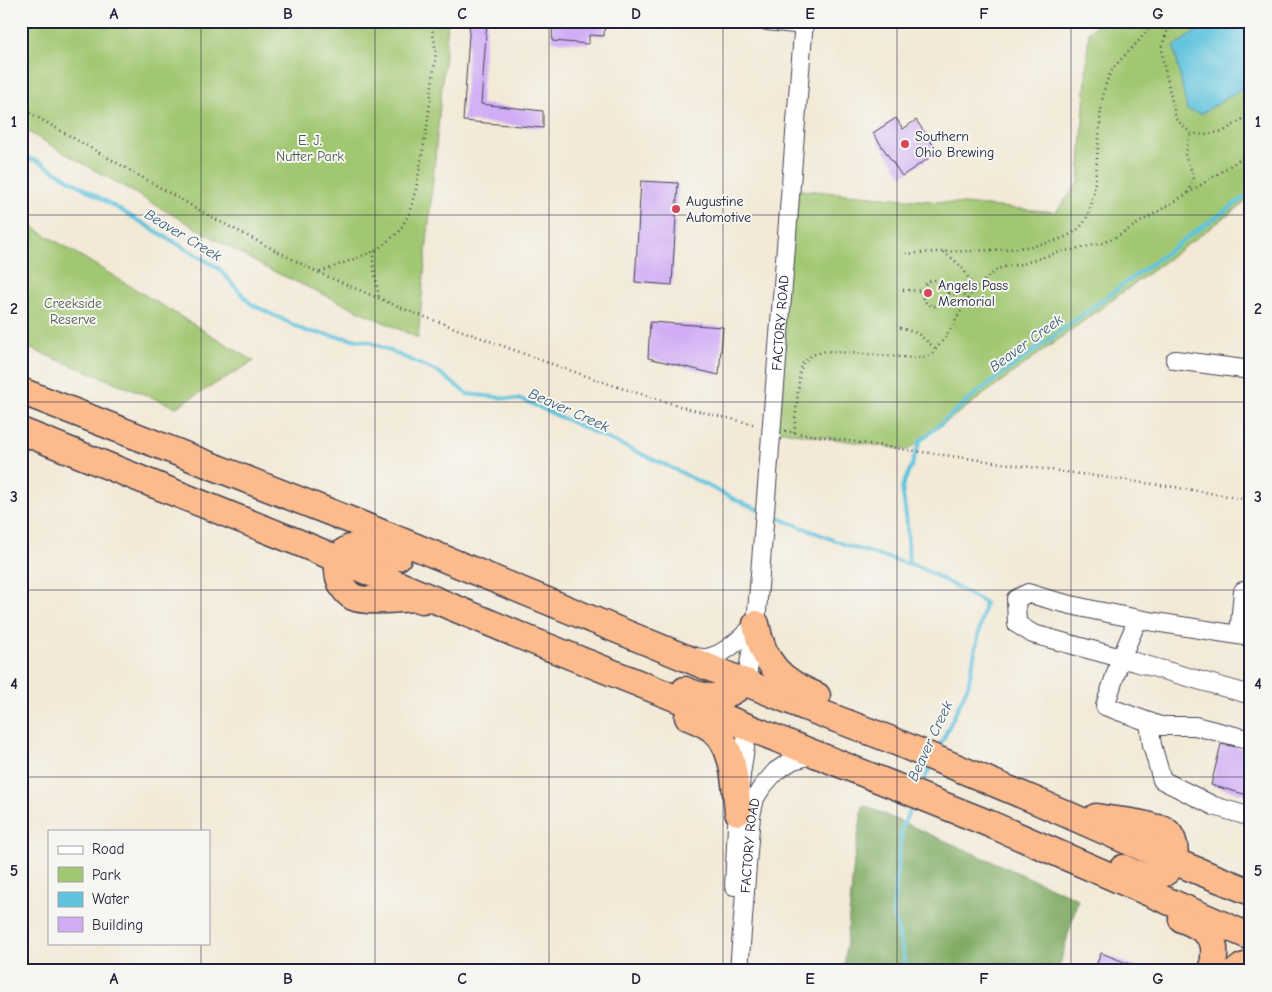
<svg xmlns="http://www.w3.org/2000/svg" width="1272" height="992" font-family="'Comic Neue',sans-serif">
<rect width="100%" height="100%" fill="#f6f6f2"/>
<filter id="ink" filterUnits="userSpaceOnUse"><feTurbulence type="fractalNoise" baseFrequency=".02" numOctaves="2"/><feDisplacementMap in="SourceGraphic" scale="10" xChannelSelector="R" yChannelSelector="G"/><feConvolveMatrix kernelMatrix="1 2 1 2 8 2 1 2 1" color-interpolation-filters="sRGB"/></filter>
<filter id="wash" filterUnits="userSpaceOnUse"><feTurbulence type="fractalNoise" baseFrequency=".0096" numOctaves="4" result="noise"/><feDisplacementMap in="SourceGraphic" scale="20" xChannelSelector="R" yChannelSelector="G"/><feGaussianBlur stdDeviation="1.12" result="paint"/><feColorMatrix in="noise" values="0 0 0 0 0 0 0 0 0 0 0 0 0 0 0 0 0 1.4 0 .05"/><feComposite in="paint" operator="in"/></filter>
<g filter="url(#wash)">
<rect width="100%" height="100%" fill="#f3e9d6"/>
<!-- green -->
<g fill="#a2c772" stroke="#627456">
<path d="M21,21H448L418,338L264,267L21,128Z"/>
<path d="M1103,21H1251V198L908,450L794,433L771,429L791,189L1056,212L1079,182L1089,31Z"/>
<path d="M21,220L254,361L176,407L21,345Z"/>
</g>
<!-- forest -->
<path fill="#81ac64" stroke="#526750" d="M863,805L1078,899L1058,971H844L854,861Z"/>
<!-- water -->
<path fill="#5fc3dd" stroke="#40728c" d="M1210,21H1251V84L1201,114L1187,110L1174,47Z"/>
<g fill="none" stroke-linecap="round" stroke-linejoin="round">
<!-- stream -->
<g stroke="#5fc3dd" stroke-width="4">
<path d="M21,157L38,161L218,268L251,304L306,331L370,342L440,373L467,394L523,400L672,468L738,501L760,510"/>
<path d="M769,514L851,547L922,568L985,603L968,686L938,750"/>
<path d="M909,564L907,524L902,487L911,467L920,441L978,392L1193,233L1251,193"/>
<path d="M921,786L931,766"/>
<path d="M907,971L893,911L902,827L913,804"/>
</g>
</g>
<g id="blocks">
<!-- building -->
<g fill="#d0acf5">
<path d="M470,21H487L481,104L543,111V128L463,121Z"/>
<path d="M553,21H605L604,36L589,35V44L552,41Z"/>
<path d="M896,118L903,129L916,120L938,152L902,176L873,133Z"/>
<path d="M641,181L678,183L672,285L635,282Z"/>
<path d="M650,322L723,327L719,375L648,358Z"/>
<path d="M1221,744L1251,750V796L1211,785Z"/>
<path d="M1101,953L1145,970L1144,971H1094Z"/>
</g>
</g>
</g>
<g filter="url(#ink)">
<use href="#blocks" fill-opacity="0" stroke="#414052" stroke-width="1"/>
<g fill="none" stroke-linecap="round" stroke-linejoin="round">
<defs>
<g id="minor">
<path d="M767,21L804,25"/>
<path d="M1175,360L1251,370"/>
<path d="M1138,619L1121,658L1033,634L1017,624L1016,599L1028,593C1068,606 1108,613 1149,621L1251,637"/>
<path d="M1239,635L1243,591L1251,593"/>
<path d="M690,656C695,657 701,658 706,658C724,656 743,636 756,624"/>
<path id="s1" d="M746,682L756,624L804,21"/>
<path d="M1251,695L1121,658L1105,706L1160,726H1195L1251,740"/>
<path d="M1149,722L1152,745L1162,780L1214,806L1251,817"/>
<path d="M734,886L737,826L741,775L748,727"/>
<path id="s2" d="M739,971L749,839L751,816L755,798L762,787L776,771L793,760L816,754"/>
</g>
<g id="highway">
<path d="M21,391L360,524L805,707L889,739L1039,802L1173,861L1251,892"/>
<path d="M21,431L302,544L528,639L990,824L1251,937"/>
<path d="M398,557C384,551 368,543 353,547C330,553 336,588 353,597C366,603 400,599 415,598L422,600"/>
<path d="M756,624C763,664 781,681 817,696"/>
<path d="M685,690C711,701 724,700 746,682"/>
<path d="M688,717C696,720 705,724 712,729C735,746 735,786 738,812"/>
<path d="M1096,817C1115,821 1135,821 1153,827C1157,828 1162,828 1165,830C1179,840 1178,869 1160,875C1147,879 1135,874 1123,868"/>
<path d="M1182,919C1193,923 1209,931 1213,943C1216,951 1213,962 1213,971"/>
<path d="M1237,971L1242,967L1251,964"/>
</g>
</defs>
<!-- minor casing -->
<use href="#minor" stroke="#414052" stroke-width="20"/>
<!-- highway casing -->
<use href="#highway" stroke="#414052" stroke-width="29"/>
<!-- path -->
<g stroke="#414052" stroke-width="2.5" stroke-dasharray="1 4" stroke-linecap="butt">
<path d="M1178,21L1167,32L1162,46L1163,61L1176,119L1191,133L1204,135L1224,131L1251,114"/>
<path d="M21,108L215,219L319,273L409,311L546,362L615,386L689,409L757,425"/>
<path d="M1188,193C1196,175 1193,174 1185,156L1191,133"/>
<path d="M375,251L373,262L379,298"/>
<path d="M943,252C961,264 965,270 974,289"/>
<path d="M906,254C917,253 929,252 940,252C975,250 1059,253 1082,225C1095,210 1096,168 1098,148C1101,123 1099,92 1112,70C1117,63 1124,56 1130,50C1139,41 1147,32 1154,21"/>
<path d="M320,272L375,251L399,232L409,214L416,189L427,127L436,52L431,21"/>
<circle cx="935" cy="293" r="13"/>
<path d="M903,290L921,291"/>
<path d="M949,293L969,296"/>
<path d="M900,328L917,333L936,349"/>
<path d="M785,431L908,450L1174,487L1251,500"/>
<path d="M794,433L800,371L803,363L812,355L826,351L913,358L925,357L932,354L947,335L974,289L995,271L1002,267L1022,264L1056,253L1103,243L1114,238L1187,194L1251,152"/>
</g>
<!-- minor -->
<use href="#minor" stroke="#fff" stroke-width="18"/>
<!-- highway -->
<use href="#highway" stroke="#fbbb8d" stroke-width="26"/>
</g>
</g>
<!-- grid -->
<path fill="none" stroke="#22223b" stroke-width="1" stroke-opacity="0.55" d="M201,21V831M375,21V971M549,21V971M723,21V971M897,21V971M1071,21V971M21,215H1251M21,402H1251M21,590H1251M21,777H1251M201,943V971"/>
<!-- markers -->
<g fill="#d1495b" stroke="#f6f6f2" stroke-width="2">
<circle cx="905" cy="144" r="5"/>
<circle cx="676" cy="209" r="5"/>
<circle cx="928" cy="293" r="5"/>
</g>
<g text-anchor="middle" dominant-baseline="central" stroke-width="4" stroke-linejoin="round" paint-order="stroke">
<!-- poi labels -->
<g font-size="14" fill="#22223b" stroke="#f6f6f2" text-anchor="start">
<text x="915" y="136">Southern<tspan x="915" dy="16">Ohio Brewing</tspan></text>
<text x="686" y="201">Augustine<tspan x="686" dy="16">Automotive</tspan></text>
<text x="938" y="285">Angels Pass<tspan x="938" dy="16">Memorial</tspan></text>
</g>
<!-- park labels -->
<g font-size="14" fill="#4f5c4e" stroke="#f6f6f2">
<text x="310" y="140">E. J.<tspan x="310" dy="16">Nutter Park</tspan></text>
<text x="73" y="303">Creekside<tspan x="73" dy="16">Reserve</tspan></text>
</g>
<!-- street labels -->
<g font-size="14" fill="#22223b" stroke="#f6f6f2">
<text stroke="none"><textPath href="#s1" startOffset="361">FACTORY ROAD</textPath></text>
<text stroke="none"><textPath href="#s2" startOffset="126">FACTORY ROAD</textPath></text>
</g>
<!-- water labels -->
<g font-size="15" font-style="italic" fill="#375a74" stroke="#f6f6f2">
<text transform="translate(183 235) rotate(31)">Beaver Creek</text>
<text transform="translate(1026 343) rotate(-36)">Beaver Creek</text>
<text transform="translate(569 410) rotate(24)">Beaver Creek</text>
<text transform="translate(930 741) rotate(-65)">Beaver Creek</text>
</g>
</g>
<!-- margin -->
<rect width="1272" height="992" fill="none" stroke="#f6f6f2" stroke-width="55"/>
<!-- legend -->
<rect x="48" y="830" width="162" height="115" fill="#f6f6f2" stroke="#a1a1a9"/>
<rect x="58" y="846" width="25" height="8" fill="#ffffff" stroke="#a1a1a9"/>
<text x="92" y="854" font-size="15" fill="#22223b">Road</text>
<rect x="58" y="867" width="25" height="15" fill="#a2c772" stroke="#a1a1a9"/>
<text x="92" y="880" font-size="15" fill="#22223b">Park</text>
<rect x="58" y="892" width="25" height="15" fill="#5fc3dd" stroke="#a1a1a9"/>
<text x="92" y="904" font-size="15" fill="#22223b">Water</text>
<rect x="58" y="917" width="25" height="15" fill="#d0acf5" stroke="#a1a1a9"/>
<text x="92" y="930" font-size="15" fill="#22223b">Building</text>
<rect x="28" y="28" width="1216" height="936" fill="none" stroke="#22223b" stroke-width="2"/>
<g font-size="16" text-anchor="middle" font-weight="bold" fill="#22223b">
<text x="114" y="19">A</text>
<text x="288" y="19">B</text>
<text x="462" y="19">C</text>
<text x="636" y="19">D</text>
<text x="810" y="19">E</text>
<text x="984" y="19">F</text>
<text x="1158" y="19">G</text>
<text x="14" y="127">1</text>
<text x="1258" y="127">1</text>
<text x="14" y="314">2</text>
<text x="1258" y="314">2</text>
<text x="14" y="502">3</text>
<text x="1258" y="502">3</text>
<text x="14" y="689">4</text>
<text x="1258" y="689">4</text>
<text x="14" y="876">5</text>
<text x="1258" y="876">5</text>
<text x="114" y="984">A</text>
<text x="288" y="984">B</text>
<text x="462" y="984">C</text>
<text x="636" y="984">D</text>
<text x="810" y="984">E</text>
<text x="984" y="984">F</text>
<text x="1158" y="984">G</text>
</g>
</svg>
